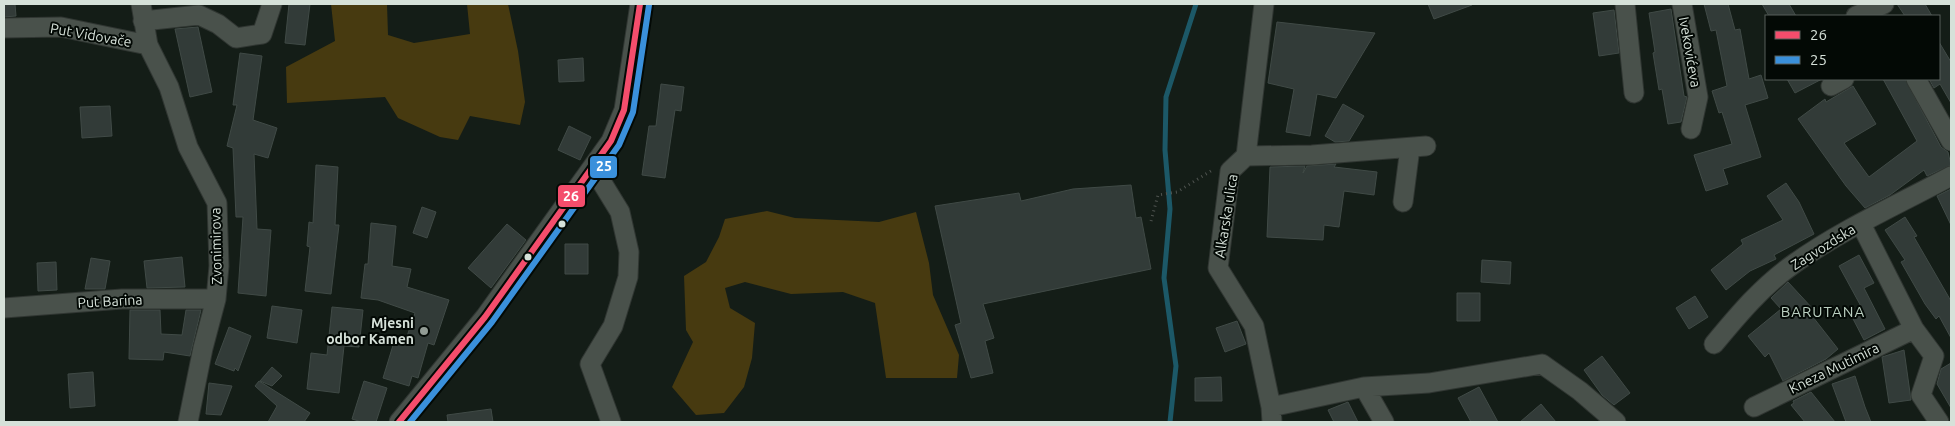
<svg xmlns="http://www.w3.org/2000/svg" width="1955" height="426" font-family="Ubuntu,sans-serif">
<rect width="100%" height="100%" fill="#141d17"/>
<path fill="#473a10" d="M331,4H387L388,35L414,43L470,34L467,4H508L518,51L525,102L520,125L470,116L458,140L440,137L398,118L385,97L287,103L286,67L335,41Z
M767,211L795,218L879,222L916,212L929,263L933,295L959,355L957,378H886L875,303L843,292L791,294L745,282L725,288L730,308L755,323L752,358L744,387L724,413L696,415L672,387L693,342L686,330L684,276L706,262L719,237L725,219Z"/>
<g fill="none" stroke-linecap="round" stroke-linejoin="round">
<path stroke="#1c5867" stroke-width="5" d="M1170,422L1176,366L1164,278L1170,209L1165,150L1166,97L1196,4"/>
</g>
<path fill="#323b38" stroke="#404a46" d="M4,4H15L16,16L4,17Z
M289,4H310L305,45L285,43Z
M1428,4H1472V5L1434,19Z
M1704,4H1728L1735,30L1740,29L1749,79L1761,75L1768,98L1745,105L1761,157L1723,169L1728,184L1706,191L1694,155L1732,144L1722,112L1719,113L1712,91L1727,86L1716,30L1711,31Z
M1762,4H1789L1796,16H1769Z
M1897,4H1925L1932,16H1905Z
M1671,9L1684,96L1687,97L1681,122L1668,124L1662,89L1659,90L1653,53L1655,52L1649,13Z
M1614,10L1619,53L1599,56L1593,13Z
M1277,22L1375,33L1336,98L1317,94L1310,136L1286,132L1294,89L1268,83Z
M198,27L212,92L190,97L175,29Z
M1939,42L1951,62V103L1940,84L1934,88L1929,79H1939Z
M240,53L262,56L253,120L277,128L268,158L254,154L257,229L271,230L266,296L238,293L243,217H236L233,148L227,146L237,105H233Z
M583,58L584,81L559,82L558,60Z
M1787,79H1822L1795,93Z
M1883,79H1905L1941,147L1948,152L1951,165L1927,176L1924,170L1890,195L1865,208L1846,186L1798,119L1825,99L1826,102L1853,86L1876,124L1844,143L1869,177L1917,141Z
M661,84L684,87L681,111L675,110L665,178L642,175L649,126H656Z
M1343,104L1364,116L1349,141L1335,142L1325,136Z
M110,106L112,136L82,138L80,107Z
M569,126L591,137L580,160L558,150Z
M1336,164L1334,167L1377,172L1374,195L1344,191L1339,227L1324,225L1323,240L1267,237L1270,167L1305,166L1303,173L1307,166Z
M316,165L338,167L335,225H339L331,294L305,291L310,247L307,246L309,222L313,223Z
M1786,183L1799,202L1814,234L1774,255L1776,259L1750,271L1726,290L1711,270L1743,244L1741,240L1783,220L1767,196Z
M1131,185L1136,218L1141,217L1151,269L983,304L994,338L985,341L993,373L971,378L955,325L961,323L935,206L1019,193L1021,201L1073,189Z
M1951,189V225L1937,196Z
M422,207L436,212L427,238L413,233Z
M1905,217L1917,236L1914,237L1951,301V338L1939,316L1936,319L1925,304L1901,262L1905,260L1885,230Z
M371,223L396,226L392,266L411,269L407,287L449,300L434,345L428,343L418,378L412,376L409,386L383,378L394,342L404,345L415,313L378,300L361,298L365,264H368Z
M507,224L526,240L491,288L468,268Z
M565,244H588V274H565Z
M1859,255L1874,283L1864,288L1885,329L1864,340L1851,315L1863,310L1839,266Z
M182,257L185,287L147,288L144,261Z
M91,258L110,261L105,289H85Z
M1482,260L1511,262L1510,284L1481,282Z
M56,262L57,290L38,291L37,263Z
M1788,282L1813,309L1809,312L1838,349L1826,359L1783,381L1769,353L1765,357L1748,336L1781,309L1771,298Z
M1457,293H1480V321H1457Z
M1695,296L1708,317L1689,329L1676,308Z
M272,306L302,310L297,343L267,338Z
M332,307L363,310L359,347L344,346L339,393L307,389L311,353L327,355Z
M130,310H160L161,334L182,335L186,310H201L190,356L164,352L163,360L129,359Z
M1237,321L1246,344L1225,352L1216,328Z
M229,327L251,336L238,371L235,368L234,371L215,364Z
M1904,350L1911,400L1889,403L1882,357Z
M1602,356L1630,393L1614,405L1602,395L1584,370Z
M1951,363V408L1937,384L1941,369Z
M272,367L282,376L272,386L260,381Z
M93,372L95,406L70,408L68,374Z
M1855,376L1865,407L1871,422H1846L1832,384Z
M1221,377L1222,401H1195V378Z
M259,381L310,413L304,422H268L277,406L255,386Z
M364,381L387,388L376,422H362L352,419Z
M209,383L232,386L221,415L206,414Z
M1479,387L1498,422H1471L1458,398Z
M1811,392L1835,422H1805L1791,405L1794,403L1793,401Z
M1348,402L1358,422H1334L1328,410Z
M1541,404L1556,422H1520Z
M491,409L493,422H448L447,415Z"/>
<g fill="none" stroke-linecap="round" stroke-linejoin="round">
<g stroke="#303632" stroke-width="21">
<path id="minor" d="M141,4L148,45L169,87L188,147L217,203L219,266L216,299L203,348L188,422
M1264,4L1246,156L1230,171L1218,268L1254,326L1271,407L1272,422
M1625,4L1634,93
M1682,4L1698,97L1691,129
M1856,16L1884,4
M143,21L199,15L218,24L236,38L262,34L272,4
M4,28L61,27L148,45
M1916,79L1951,141
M1831,86L1844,79
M1246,156L1312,155L1426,146
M593,168L620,212L629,252L628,277L613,326L590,364L611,422
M1403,202L1410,148
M1861,224L1914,329L1934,356L1921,395L1939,422
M4,308L122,299H216
M1714,344C1738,315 1763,285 1795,263C1843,229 1899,204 1951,176
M1364,387L1384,422
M1271,407L1364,387L1429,383L1542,364L1580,391L1616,422
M1754,407L1914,329
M399,422L485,317L611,141L624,110L640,4"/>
</g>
<path stroke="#4f5450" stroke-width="3" stroke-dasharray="1 4" stroke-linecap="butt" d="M1151,221L1158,195L1177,192L1214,169"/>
<use href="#minor" stroke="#49514b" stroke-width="19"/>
<g stroke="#030905" stroke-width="10">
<path id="bus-1" d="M399,422L485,317L611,141L624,110L640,4"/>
</g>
<g stroke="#030905" stroke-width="10">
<path id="bus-2" d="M410,422L492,322L619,145L633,112L649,5"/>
</g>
<use href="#bus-1" stroke="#f44d6c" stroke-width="6"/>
<use href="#bus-2" stroke="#3a90db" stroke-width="6"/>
</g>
<g fill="#d6e1d9" stroke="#030905" stroke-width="2">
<circle cx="562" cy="224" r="4.5"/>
<circle cx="528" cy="257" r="4.5"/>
</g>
<circle fill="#929c95" stroke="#030905" stroke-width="2" cx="424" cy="331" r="5"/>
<g text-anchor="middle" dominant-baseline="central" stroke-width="4" stroke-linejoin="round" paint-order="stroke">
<g font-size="14" fill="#d6e1d9" stroke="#030905">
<text transform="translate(91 35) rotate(10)">Put Vidovače</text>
<text transform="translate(1690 52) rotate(80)">Ivekovićeva</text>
<text transform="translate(1226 216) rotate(-81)">Alkarska ulica</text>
<text transform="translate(216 246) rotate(-91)">Zvonimirova</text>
<text transform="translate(1823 247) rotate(-32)">Zagvozdska</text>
<text transform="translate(110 301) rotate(-3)">Put Barina</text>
<text transform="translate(1834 368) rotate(-26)">Kneza Mutimira</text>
</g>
<g font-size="14" font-weight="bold" fill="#d6e1d9" stroke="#030905" text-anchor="end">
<text x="414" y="323">Mjesni<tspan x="414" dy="16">odbor Kamen</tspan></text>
</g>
<g font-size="15" letter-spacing="1" fill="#bbd0c1" stroke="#030905">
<text x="1823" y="311">BARUTANA</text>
</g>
</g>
<g stroke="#030905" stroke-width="2">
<rect x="589" y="155" width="29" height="24" rx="5" fill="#3a90db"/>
<rect x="557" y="184" width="29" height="24" rx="5" fill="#f44d6c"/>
</g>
<g font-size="14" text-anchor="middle" font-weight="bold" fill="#fff">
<text x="604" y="171">25</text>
<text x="571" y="201">26</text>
</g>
<rect width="1955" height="426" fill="none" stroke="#d6e1d9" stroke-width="10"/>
<rect x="1765" y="15" width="175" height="65" fill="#030905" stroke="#575f5a"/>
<rect x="1775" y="31" width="25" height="8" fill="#f44d6c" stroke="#575f5a"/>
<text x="1810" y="40" font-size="15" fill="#d6e1d9">26</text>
<rect x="1775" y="56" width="25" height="8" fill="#3a90db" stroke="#575f5a"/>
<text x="1810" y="65" font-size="15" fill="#d6e1d9">25</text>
</svg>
